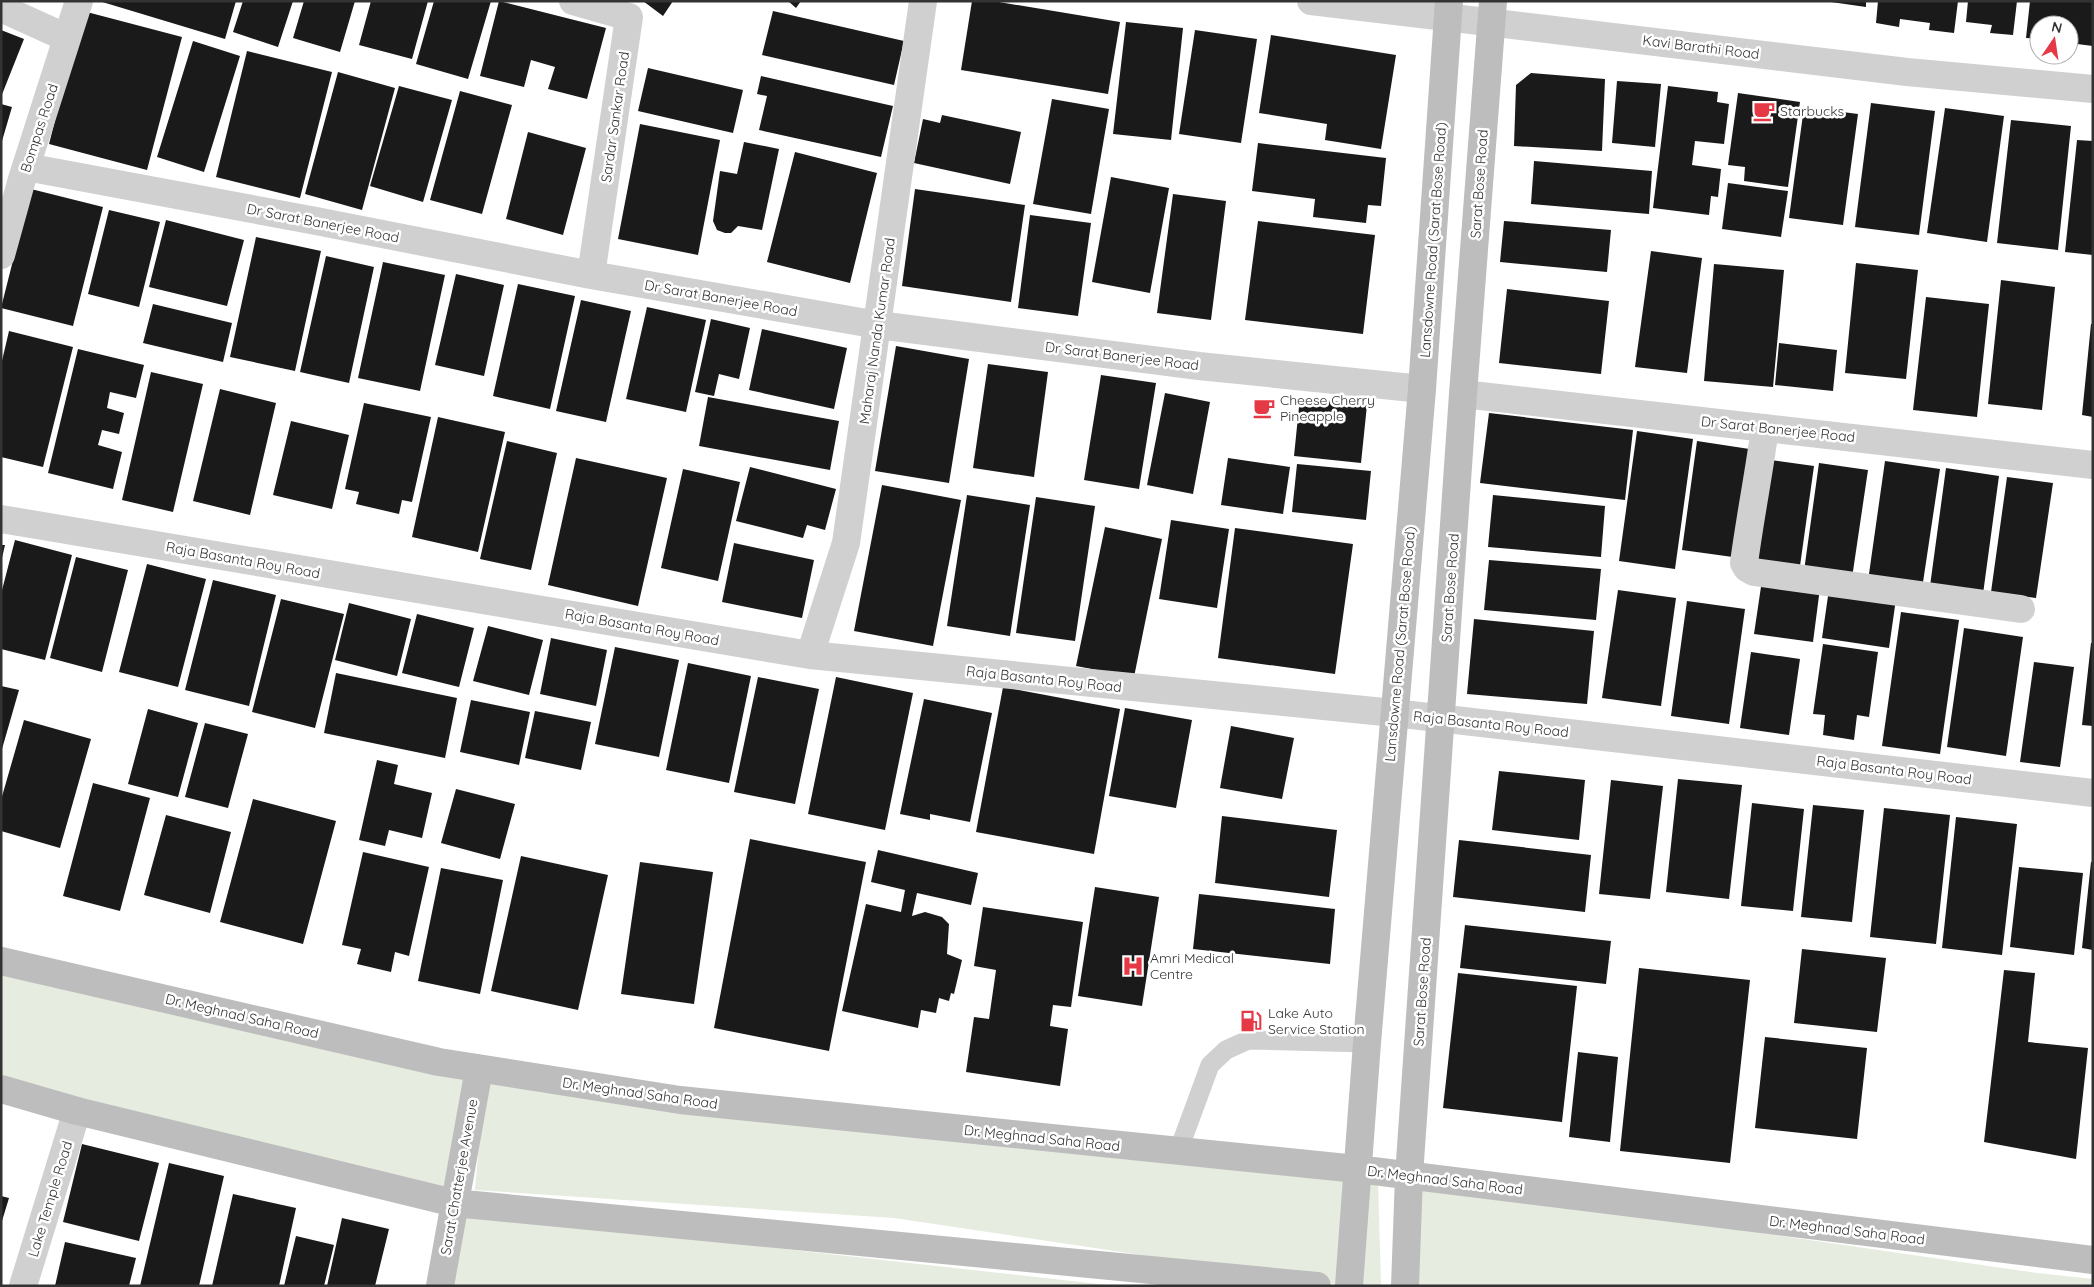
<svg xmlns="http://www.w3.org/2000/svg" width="2094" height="1287" font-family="Quicksand,sans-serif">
<rect width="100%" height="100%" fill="#fff"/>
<path fill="#e6ecdf" d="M1,968L472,1074L457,1194L1,1080Z
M485,1078L1378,1180L1381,1286H1349L894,1218L475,1190Z
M1403,1184L1547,1202L2037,1273L2093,1279V1286H1401Z
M462,1213L1116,1286H449Z"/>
<path fill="#1a1a1a" d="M99,1H236L225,39Z
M243,1H293L278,47L233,32Z
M304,1H355L340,52L293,38Z
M371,1H428L412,59L359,45Z
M434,1H491L468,79L416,64Z
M499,1L606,28L587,99L548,89L555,67L531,60L524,87L480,76Z
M643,1H673L663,16Z
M788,1H801L796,8Z
M972,1H993L1120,22L1108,94L961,70Z
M1824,1H1866V7Z
M1878,1H1958L1954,33L1929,30L1930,23L1900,19L1899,27L1876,23Z
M1968,1H2017L2013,35L1990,33L1992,25L1966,22Z
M2030,1H2093V46L2069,43V25H2039V39L2026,38Z
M83,11L182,37L147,170L49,144Z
M773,11L904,41L894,85L762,55Z
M1126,22L1183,28L1171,140L1113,134Z
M1,30L24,39L1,97Z
M1195,30L1257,39L1241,143L1179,134Z
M1271,35L1396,55L1381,149L1325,140L1327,124L1259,113Z
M193,41L240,56L204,172L157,157Z
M247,51L332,72L300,198L216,177Z
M648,68L743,90L733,133L638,111Z
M338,72L395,88L362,210L305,194Z
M1531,73L1605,79L1602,151L1514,146L1516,85Z
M761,76L893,106L881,157L759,130L767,96L757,94Z
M1617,81L1661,84L1655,147L1612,143Z
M399,86L452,100L423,202L370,186Z
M1668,86L1718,92L1717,102L1729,104L1724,144L1695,141L1692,165L1721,169L1718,197L1711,196L1709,215L1653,208Z
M460,91L512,105L482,214L430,200Z
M1738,93L1800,102L1788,187L1744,181L1745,167L1728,165Z
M1052,99L1109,109L1091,214L1033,204Z
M1871,103L1935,111L1919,235L1855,227Z
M1,104L12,107L2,141H1Z
M1804,107L1858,114L1843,225L1789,218Z
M1945,108L2004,116L1987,242L1927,233Z
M942,115L1021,132L1010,184L914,163L923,119L940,123Z
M2011,120L2071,126L2058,250L1997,243Z
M640,124L720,140L698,255L618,239Z
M528,132L586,148L563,235L506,219Z
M2077,140L2093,141V255L2065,252Z
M744,142L779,149L762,230L738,226L731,233H725L717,230L713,221L720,171L737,174Z
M1258,143L1386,158L1381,206L1368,205L1366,223L1313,217L1315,199L1252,191Z
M795,152L877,173L850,283L767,262Z
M1534,161L1652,171L1649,214L1531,204Z
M1111,177L1169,188L1150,293L1092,282Z
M1728,183L1788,191L1781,237L1722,229Z
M31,189L103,207L73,326L1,308Z
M915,189L1025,205L1011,302L902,286Z
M1173,194L1226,201L1211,320L1157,313Z
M109,210L160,222L139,307L88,294Z
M1030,215L1091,223L1078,316L1018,308Z
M166,220L244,240L227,306L149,287Z
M1258,221L1375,235L1363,334L1245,320Z
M1504,221L1611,230L1607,272L1500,262Z
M256,237L321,251L295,371L230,357Z
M1651,251L1702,258L1687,373L1635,367Z
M326,256L374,267L349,383L300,372Z
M383,262L445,275L420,391L358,378Z
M1856,263L1918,270L1906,379L1845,373Z
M1714,264L1784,270L1773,387L1704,381Z
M456,274L504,285L484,376L435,365Z
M2001,280L2055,287L2042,410L1988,404Z
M518,284L575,296L550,409L493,396Z
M1507,289L1609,301L1601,374L1499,363Z
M1926,297L1989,304L1977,417L1913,410Z
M581,300L631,311L606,422L556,411Z
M153,304L232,323L223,362L143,343Z
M647,307L706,320L686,412L626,399Z
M711,319L750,328L739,379L719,374L714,396L695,392Z
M2091,324H2093V417L2082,415Z
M762,329L847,348L834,409L749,390Z
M9,331L73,347L43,467L1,457V365Z
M1779,343L1837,350L1833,391L1775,385Z
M896,346L969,359L949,483L875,471Z
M78,349L144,365L136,398L110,392L107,408L124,413L119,434L102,430L98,445L122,452L113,489L48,473Z
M988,364L1048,372L1034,477L973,468Z
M151,372L203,384L173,512L122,500Z
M1101,375L1156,383L1139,489L1084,480Z
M220,389L276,403L250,515L193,501Z
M1165,393L1210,402L1193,494L1147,485Z
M708,397L839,421L830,470L699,446Z
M1300,397L1367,405L1361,463L1294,456Z
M364,403L431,417L412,502L402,500L399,514L356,504L359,492L345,489Z
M1489,413L1633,430L1625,500L1480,483Z
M438,417L505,432L478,552L412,537Z
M291,421L349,435L332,509L273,495Z
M1637,431L1693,439L1675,569L1619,561Z
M507,441L557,453L531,570L480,559Z
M1697,441L1756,450L1740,558L1682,550Z
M576,458L667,478L638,606L548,585Z
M1228,458L1290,467L1283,514L1221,505Z
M1763,459L1814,466L1799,573L1748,565Z
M1885,461L1940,469L1922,589L1868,581Z
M1819,463L1868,470L1852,578L1804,571Z
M1297,464L1371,471L1366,520L1292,512Z
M750,467L836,489L825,530L807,525L803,538L736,521Z
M1946,468L1999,476L1983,594L1930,586Z
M683,469L740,482L718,581L661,568Z
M2007,477L2053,483L2036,598L1991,592Z
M882,485L961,500L933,646L854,631Z
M967,495L1030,505L1010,636L947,626Z
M1493,495L1605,506L1601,557L1488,547Z
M1036,497L1095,506L1075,641L1016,633Z
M1171,520L1229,529L1217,608L1159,599Z
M1105,527L1162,539L1134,677L1076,666Z
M1235,528L1353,544L1335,674L1218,658Z
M15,540L72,555L45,660L1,649V594Z
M734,543L814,560L802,618L722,602Z
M1,545H5L2,558H1Z
M76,557L128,570L102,672L50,658Z
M1489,560L1601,569L1596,620L1484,610Z
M147,564L206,579L178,687L119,672Z
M213,580L276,595L249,706L185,690Z
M1762,580L1820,588L1813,642L1754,634Z
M1829,589L1896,599L1889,648L1822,638Z
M1618,590L1676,598L1661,706L1602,698Z
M281,599L344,614L315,728L252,712Z
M1687,601L1745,609L1729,724L1671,716Z
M349,603L411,619L397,676L335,660Z
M1901,612L1959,620L1940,754L1882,746Z
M417,614L474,628L459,687L402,673Z
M1474,619L1594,631L1587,704L1467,694Z
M488,626L543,640L529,695L473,681Z
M1964,628L2023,637L2006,756L1947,747Z
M551,638L607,650L596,706L540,694Z
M2091,643H2093V726L2082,725Z
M1823,644L1878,652L1869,717L1857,715L1854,740L1823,735L1825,715L1813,714Z
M615,647L679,660L659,757L595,744Z
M1751,652L1800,659L1789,735L1740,728Z
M2034,662L2074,667L2060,767L2020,762Z
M688,663L751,676L729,783L666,770Z
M336,673L457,698L445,758L324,733Z
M758,677L819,689L795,804L734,792Z
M836,677L913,693L885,830L808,814Z
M1,686L19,690L2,749H1Z
M1003,687L1120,709L1094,854L976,832Z
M924,699L992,713L970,822L930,814V820L900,814Z
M471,700L530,712L519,765L460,752Z
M1125,708L1192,720L1176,808L1109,796Z
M148,709L198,723L178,797L128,784Z
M535,711L591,722L581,770L525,758Z
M24,720L91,739L60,848L1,831V800Z
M205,723L248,734L228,808L185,797Z
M1231,726L1294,738L1282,799L1220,788Z
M377,760L398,765L394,784L432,793L422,838L389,830L385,846L359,840Z
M1499,771L1585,780L1579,840L1492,830Z
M1678,779L1742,785L1729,899L1666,892Z
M1611,780L1663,786L1650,899L1599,894Z
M93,783L150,798L120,911L63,896Z
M456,789L515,804L500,859L441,843Z
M253,799L336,821L303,944L220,922Z
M1752,803L1804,809L1793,911L1741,906Z
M1813,805L1864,810L1852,922L1801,917Z
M1884,808L1950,815L1936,944L1870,937Z
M166,815L231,832L210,913L144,895Z
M1222,816L1337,830L1329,897L1215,883Z
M1956,817L2017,824L2002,955L1942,948Z
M750,839L866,862L829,1051L714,1028Z
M1459,840L1591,855L1585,912L1453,897Z
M878,850L978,873L971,905L917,893L912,916L925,912L942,917L949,924L947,954L962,960L954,994L951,993L949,1001L939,998L936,1013L921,1010L918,1028L842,1011L866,904L901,912L905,890L871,882Z
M363,852L429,867L409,956L395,952L391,972L357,964L361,949L342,945Z
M521,856L608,875L578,1010L491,991Z
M640,862L713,872L694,1004L621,994Z
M2091,862H2093V950L2082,948Z
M2019,867L2083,873L2074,955L2010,947Z
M441,868L503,880L480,994L418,981Z
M1095,887L1159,897L1142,1006L1078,996Z
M1199,894L1335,909L1330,964L1193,949Z
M983,907L1083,922L1071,1007L1053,1005L1050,1026L1068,1029L1060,1086L966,1072L974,1017L989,1019L996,970L974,966Z
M1465,925L1611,941L1606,984L1460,968Z
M1802,949L1886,958L1877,1032L1794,1023Z
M1639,968L1750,980L1730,1163L1620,1151Z
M2004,970L2035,973L2028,1042L2088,1048L2076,1159L1984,1142Z
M1458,973L1577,986L1562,1122L1443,1108Z
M1765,1037L1867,1048L1857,1139L1755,1128Z
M1578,1052L1618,1057L1610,1142L1569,1137Z
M82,1144L159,1163L139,1241L63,1222Z
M169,1163L224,1176L199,1286H140Z
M233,1194L296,1208L279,1286H212Z
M1,1196L9,1198L2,1221H1Z
M342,1218L389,1229L375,1286H327Z
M296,1236L334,1245L324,1286H284Z
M65,1242L136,1258L129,1286H55Z"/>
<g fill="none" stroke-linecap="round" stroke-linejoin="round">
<path stroke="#d0d0d0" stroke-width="19" d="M1178,1152L1210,1065L1226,1050L1248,1040L1367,1043"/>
<path stroke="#d0d0d0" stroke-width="28" d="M573,1L629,17L591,275
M1311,1L1907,72L2093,89
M1,8L67,38
M26,167L316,221L591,275L878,325L1199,366L1422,389
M1,255L22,179L79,1
M1463,394L2093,465
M1765,428C1759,473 1750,518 1744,563L1747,568L1754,572L2021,609
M1,519L810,655L1394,713L2093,793
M810,655L846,543L923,1
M23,1286L77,1111"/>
<path stroke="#bdbdbd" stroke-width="28" d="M1,961L439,1062L680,1100L1357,1169L2093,1260
M1,1089L77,1111L454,1203L1317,1286
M440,1286L479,1069
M1349,1286L1367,1043L1422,389L1449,1
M1405,1286L1409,1176L1463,394L1493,1"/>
</g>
<defs>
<g id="cafe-bare" transform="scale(1.725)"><path d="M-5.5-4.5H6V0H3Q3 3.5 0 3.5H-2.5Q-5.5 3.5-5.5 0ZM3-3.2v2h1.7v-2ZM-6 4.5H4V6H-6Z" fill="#e63946" stroke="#fff" stroke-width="2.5" paint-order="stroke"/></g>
<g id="hospital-bare" transform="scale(1.725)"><path d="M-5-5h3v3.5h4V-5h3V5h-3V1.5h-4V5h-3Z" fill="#e63946" stroke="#fff" stroke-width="2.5" paint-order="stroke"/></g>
<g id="fuel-bare" transform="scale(1.725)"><path d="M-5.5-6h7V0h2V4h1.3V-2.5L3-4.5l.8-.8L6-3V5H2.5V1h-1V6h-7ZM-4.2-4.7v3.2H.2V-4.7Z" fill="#e63946" stroke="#fff" stroke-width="2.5" paint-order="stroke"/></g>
</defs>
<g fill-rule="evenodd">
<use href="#cafe-bare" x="1764" y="111"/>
<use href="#cafe-bare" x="1264" y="408"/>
<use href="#hospital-bare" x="1133" y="966"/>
<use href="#fuel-bare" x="1251" y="1021"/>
</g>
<g text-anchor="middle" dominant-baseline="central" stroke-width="5" stroke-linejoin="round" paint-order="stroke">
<g font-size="14" fill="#333" stroke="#fff">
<text transform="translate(1701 47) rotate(7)">Kavi Barathi Road</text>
<text transform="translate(615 117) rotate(-82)">Sardar Sankar Road</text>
<text transform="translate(39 128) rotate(-72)">Bompas Road</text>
<text transform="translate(1479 184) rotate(-86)">Sarat Bose Road</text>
<text transform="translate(323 223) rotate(11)">Dr Sarat Banerjee Road</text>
<text transform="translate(1433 240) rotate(-86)">Lansdowne Road (Sarat Bose Road)</text>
<text transform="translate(721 298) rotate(10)">Dr Sarat Banerjee Road</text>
<text transform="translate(877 331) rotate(-82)">Maharaj Nanda Kumar Road</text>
<text transform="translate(1122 356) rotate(7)">Dr Sarat Banerjee Road</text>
<text transform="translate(1778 429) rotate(6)">Dr Sarat Banerjee Road</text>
<text transform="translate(243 560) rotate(10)">Raja Basanta Roy Road</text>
<text transform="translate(1450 588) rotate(-86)">Sarat Bose Road</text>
<text transform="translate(642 627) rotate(10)">Raja Basanta Roy Road</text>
<text transform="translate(1400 644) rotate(-85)">Lansdowne Road (Sarat Bose Road)</text>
<text transform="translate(1044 679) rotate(6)">Raja Basanta Roy Road</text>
<text transform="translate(1491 724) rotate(6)">Raja Basanta Roy Road</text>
<text transform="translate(1894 770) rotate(7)">Raja Basanta Roy Road</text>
<text transform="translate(1422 992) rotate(-86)">Sarat Bose Road</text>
<text transform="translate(242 1016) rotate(13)">Dr. Meghnad Saha Road</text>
<text transform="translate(640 1093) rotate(8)">Dr. Meghnad Saha Road</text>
<text transform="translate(1042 1138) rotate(6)">Dr. Meghnad Saha Road</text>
<text transform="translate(459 1177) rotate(-80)">Sarat Chatterjee Avenue</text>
<text transform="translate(1445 1180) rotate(7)">Dr. Meghnad Saha Road</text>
<text transform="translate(50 1199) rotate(-73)">Lake Temple Road</text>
<text transform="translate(1847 1230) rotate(7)">Dr. Meghnad Saha Road</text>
</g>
<g font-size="14" fill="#333" stroke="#fff" text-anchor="start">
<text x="1780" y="111">Starbucks</text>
<text x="1280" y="400">Cheese Cherry<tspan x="1280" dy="16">Pineapple</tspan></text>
<text x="1150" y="958">Amri Medical<tspan x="1150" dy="16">Centre</tspan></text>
<text x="1268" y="1013">Lake Auto<tspan x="1268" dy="16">Service Station</tspan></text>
</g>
</g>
<rect width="2094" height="1287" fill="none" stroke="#333333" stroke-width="5"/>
<g transform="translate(2054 40) rotate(13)"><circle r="24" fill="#ffffff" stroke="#adadad"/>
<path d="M0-4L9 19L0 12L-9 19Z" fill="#e63946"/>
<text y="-8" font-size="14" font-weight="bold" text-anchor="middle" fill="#333333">N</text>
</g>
</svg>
